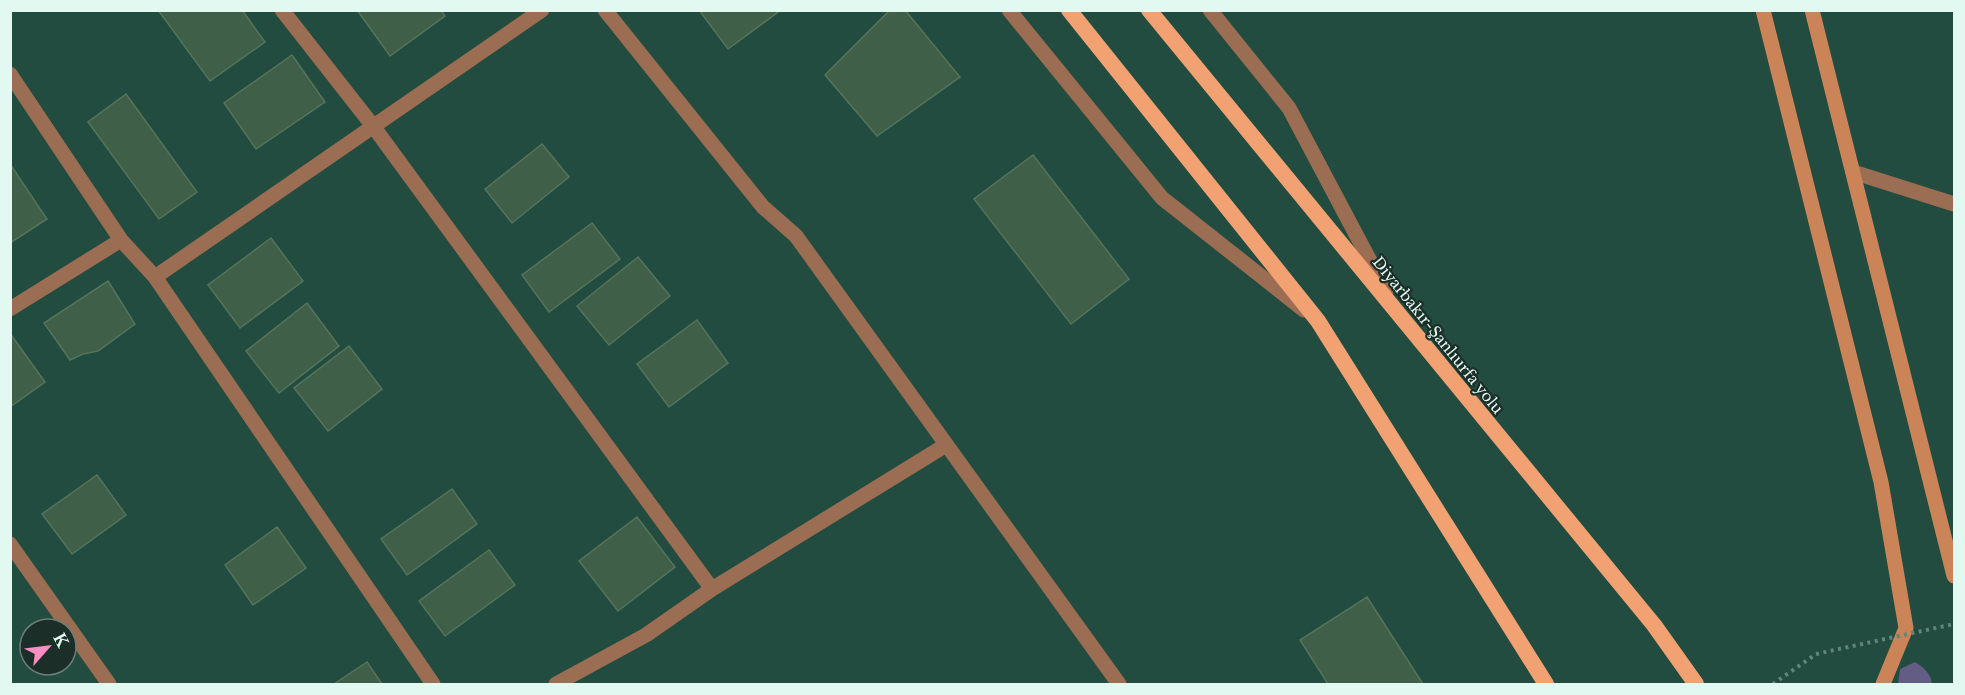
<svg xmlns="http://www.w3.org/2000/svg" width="1965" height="695" font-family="'Libre Baskerville',serif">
<rect width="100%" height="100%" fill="#214c3f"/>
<path fill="#635c84" d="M1915,662C1924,667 1931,674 1932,684H1898L1900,669Z"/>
<path fill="#405f48" stroke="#54745b" stroke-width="1.5" d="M158,10H242L265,42L210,81Z
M357,10H441L445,16L390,56Z
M699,10H781L728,49Z
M890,10H905L960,77L877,136L825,75Z
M292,55L325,102L256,149L224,103Z
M126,94L197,192L159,219L88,122Z
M542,144L569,177L512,223L485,189Z
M1033,155L1129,279L1071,324L974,199Z
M10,164L47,219L10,243Z
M592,223L620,259L549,312L522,275Z
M271,238L303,281L240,328L208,285Z
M638,257L670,296L609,345L577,306Z
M108,281L135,324L98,351L83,354L70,360L44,323Z
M307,303L339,346L279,393L246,351Z
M697,320L728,363L669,407L637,364Z
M12,336L45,382L10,407V337Z
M349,346L382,389L328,431L294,388Z
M97,475L126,515L72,554L42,514Z
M452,489L477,524L407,575L381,539Z
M637,517L675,567L618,611L579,561Z
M277,527L306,568L253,605L225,565Z
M489,550L515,585L445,636L419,601Z
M1367,597L1423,684H1328L1300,640Z
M367,662L382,684H334Z"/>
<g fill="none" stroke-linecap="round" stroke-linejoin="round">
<path stroke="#9b6d52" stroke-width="15" d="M282,10L373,126L712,589
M605,10L763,207L796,236L1119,684
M1009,10L1162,198L1304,310
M1210,10L1289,108L1386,291
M155,277L542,10
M10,309L121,240
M10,544L109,684
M556,684L646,635L712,589L946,445"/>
<path stroke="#9b6d52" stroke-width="15" d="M10,74L121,240L155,277L433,684
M1853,172L1954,204"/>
<path stroke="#cb8358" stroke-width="15" d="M1763,10L1881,482L1906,628L1883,684
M1812,10L1954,576"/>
<path stroke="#f2a272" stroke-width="16" d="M1069,10L1318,321L1546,684
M1149,10L1654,625L1696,684"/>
<path stroke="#61857a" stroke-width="4" stroke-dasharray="3 4.5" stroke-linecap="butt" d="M1773,684L1816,654L1954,624"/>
</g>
<g text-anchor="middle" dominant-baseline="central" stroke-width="4.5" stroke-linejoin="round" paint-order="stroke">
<g font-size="15" fill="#e2f9f1" stroke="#1b2e27">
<text transform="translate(1438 335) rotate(51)">Diyarbakır-Şanlıurfa yolu</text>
</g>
</g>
<rect width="1965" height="695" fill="none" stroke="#e2f9f1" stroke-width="24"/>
<g transform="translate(48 647) rotate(62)"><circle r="28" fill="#1b2e27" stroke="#6b7f78" stroke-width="1.5"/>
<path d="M0-4.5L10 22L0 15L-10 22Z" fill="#fc8fc2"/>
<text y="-9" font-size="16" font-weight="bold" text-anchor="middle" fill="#e2f9f1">K</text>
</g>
</svg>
